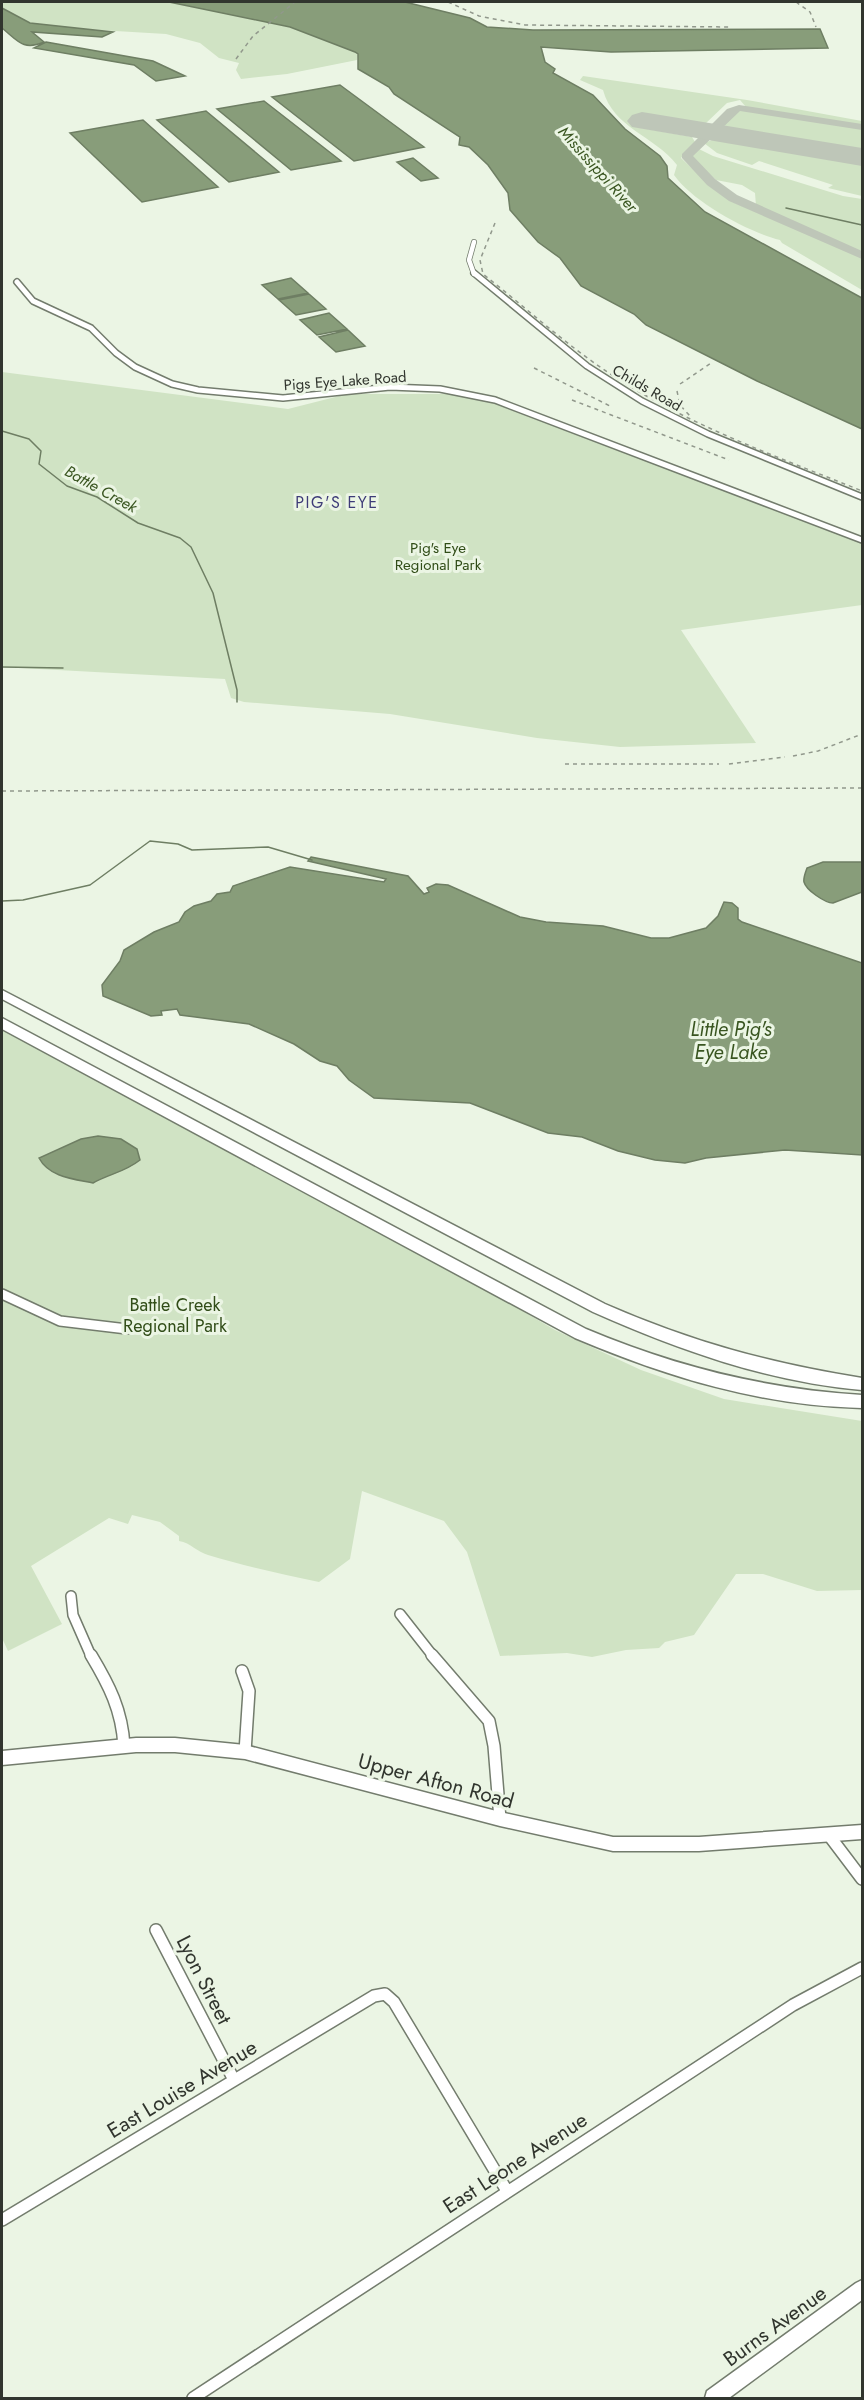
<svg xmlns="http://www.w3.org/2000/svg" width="864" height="2400" font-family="Jost,sans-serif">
<rect width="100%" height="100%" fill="#ebf5e4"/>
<path fill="#d0e3c4" d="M2,2H169L290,27L355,52L358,54L357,60L287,74L241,79L236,70L239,63L219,58L200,43L166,34L48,27L23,21L2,8Z
M583,76L747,100L862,121V125L746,107L740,100L727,103L705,124L645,115L635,124L637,125L636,127L692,137L695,142L681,158L715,190L735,203L862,258V290L782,243L780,240C748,232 693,202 674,175L677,165C655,136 613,128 603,90L580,80Z
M746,110L862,129V152L725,127L724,124L737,111Z
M712,140L862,164V196L828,188L833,185L759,161L752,165L717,153L704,143Z
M699,149L713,156L843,196L862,199V252L756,206L755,193L742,185L716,180L693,159L692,156Z
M2,372L288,409L347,394H451L496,402L862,542V605L681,630L756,743L620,747L537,738L390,714L244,702L231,698L225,679L2,667Z
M2,1019L331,1199L555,1330L641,1370L724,1399L862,1421V1590L817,1591L763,1574H736L694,1635L665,1642L659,1648L626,1650L592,1657L567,1653L500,1656L467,1552L444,1521L362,1491L350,1559L319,1582C281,1574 244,1566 208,1555C197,1552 191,1543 179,1541V1536L160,1522L132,1515L128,1524L109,1518L31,1566L62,1624L8,1651L2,1638Z"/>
<path fill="#889d7a" stroke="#6e7e63" stroke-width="1.5" d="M169,2H405L470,18L487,27L533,30L820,29L828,48L611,52L541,47L545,62L555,69L553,73L593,95L625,129L660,156L667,166L668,178L705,212L862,298V429L757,381L646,325L634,314L581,286L560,258L538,242L510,210L508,193L488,165L469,147L459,145L460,137L394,94L389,87L358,69V54L355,52L290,27Z
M2,8L30,23L113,32L102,37L32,32L44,42C23,51 18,41 2,28Z
M46,42L153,61L185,76L156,81L134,65L34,48Z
M340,85L424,147L354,161L272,97Z
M264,101L341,161L291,170L217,109Z
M206,111L279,172L229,182L157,120Z
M143,120L218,187L142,202L70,133Z
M413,158L438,178L421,181L397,162Z
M291,278L308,293L278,299L262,285Z
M309,294L326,309L296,315L279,300Z
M329,313L347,329L317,335L300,320Z
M348,330L365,346L336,352L319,337Z
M311,857L408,876L424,894L429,892L427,888L436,884L448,885L520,917L546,922L603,926L651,938H669L706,928L718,916L724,902L732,903L738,908V919L742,922L862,963V1155L785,1150L706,1158L685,1163L655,1160L618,1151L582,1137L548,1133L470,1103L374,1098L349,1080L337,1066L320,1061L294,1044L249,1024L180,1015L177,1009L161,1011L162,1015L151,1016L103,996L102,985L120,961L124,950L154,932L179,922L185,912L194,906L211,901L217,894L230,892L233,886L290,867L384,882L386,879L308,861Z
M823,862H862V892L833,903C825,903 806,890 804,882C803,878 806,871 807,868Z
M98,1136L121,1139L137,1149L140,1160C125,1172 109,1174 93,1183C73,1179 49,1177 39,1158L81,1139Z"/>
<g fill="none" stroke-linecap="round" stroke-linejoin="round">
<path stroke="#6e7e63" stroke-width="1.5" d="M786,208L862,225
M2,431L29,439L41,451L39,464L67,486L97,497L138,523L180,538L191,547L213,593L237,690V702
M2,667L63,668
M2,901L23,900L90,885L150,841L178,844L192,850L268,847L312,860"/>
<path fill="#bec6b8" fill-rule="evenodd" d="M739,105L862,124V130L740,111L693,156L715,179L737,195L862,251V259L729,201L707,185L682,158V154L727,109Z"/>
<path fill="#bec6b8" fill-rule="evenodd" d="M642,112L862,148V166L632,127L627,121L632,115Z"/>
<g stroke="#737c6d" stroke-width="6">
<path id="street-far3" d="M474,242L469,260L474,274"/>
</g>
<g stroke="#737c6d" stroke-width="8">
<path id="street-far2" d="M474,273L587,366L642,401L708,434L862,497
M17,282L33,301L91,328L116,353L135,367L172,384L198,390L283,398L390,387L440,389L495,400L862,540"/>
</g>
<g stroke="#737c6d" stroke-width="12">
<path id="street-far1" d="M2,1294L60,1321L127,1329
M71,1596L73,1615L91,1656
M400,1614L433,1656"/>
</g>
<g stroke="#737c6d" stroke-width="14">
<path id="street" d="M91,1655C109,1685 122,1710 124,1746
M432,1655L489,1721L494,1746L500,1819
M242,1671L249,1691L245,1752
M828,1834L862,1879
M156,1930L234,2080
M2,2220L374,1996L385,1994L394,2002L507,2191
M193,2398L793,2005L862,1968"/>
</g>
<g stroke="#737c6d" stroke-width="3">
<path id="secondary" d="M136,1738H175L245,1745L500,1812L613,1837H699L862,1825V1839L699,1851H613L500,1826L245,1759L175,1752H136L2,1765V1751Z
M862,2280V2300L729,2398H705L707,2391L856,2283Z"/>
</g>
<g stroke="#737c6d" stroke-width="3">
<path id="highway" d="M2,990L605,1304C692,1342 769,1363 862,1378V1390C769,1382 678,1350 593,1312L2,999Z
M2,1018L586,1329C676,1367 765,1389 862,1395V1408C762,1406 667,1377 575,1338L2,1029Z"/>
</g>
<use href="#street-far3" stroke="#fff" stroke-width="4.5"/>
<use href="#street-far2" stroke="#fff" stroke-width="5"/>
<use href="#street-far1" stroke="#fff" stroke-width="9"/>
<use href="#street" stroke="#fff" stroke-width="11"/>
<use href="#secondary" fill="#fff" fill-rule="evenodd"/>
<use href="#highway" fill="#fff" fill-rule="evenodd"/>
<path stroke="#91988c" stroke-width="1.5" stroke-dasharray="4 4" stroke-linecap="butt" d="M448,2L479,16L525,25L729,27
M796,2L810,12L816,27
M236,59L253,36L295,2
M495,223L480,260L483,274C525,307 565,344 609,373C687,425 776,456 862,491
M534,368L612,407
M680,384L711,363
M677,391L680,405L690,416
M572,400L729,460
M793,756L818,751L862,734
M565,764H719
M729,764L785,757
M2,791L862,788"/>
</g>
<g text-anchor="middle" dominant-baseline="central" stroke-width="6" stroke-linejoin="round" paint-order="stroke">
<g font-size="15" fill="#31352e" stroke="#ebf5e4">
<text transform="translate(345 381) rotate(-4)">Pigs Eye Lake Road</text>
<text transform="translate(647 388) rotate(30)">Childs Road</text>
</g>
<g font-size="15" fill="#314d18" stroke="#ebf5e4">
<text x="438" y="548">Pig's Eye<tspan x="438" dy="17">Regional Park</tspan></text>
</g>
<g font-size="16" font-style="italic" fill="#395520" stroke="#ebf5e4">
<text transform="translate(598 169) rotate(48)">Mississippi River</text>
<text transform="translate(101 489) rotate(29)">Battle Creek</text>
</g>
<g font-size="16" letter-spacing="1.5" fill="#3d3b77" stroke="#ebf5e4">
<text x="337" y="502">PIG'S EYE</text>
</g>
<g font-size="18" fill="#314d18" stroke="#ebf5e4">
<text x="175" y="1305">Battle Creek<tspan x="175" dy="21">Regional Park</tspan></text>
</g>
<g font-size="20" font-style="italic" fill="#395520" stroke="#ebf5e4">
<text x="731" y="1029">Little Pig's<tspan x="731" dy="23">Eye Lake</tspan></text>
</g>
<g font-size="21" fill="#31352e" stroke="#ebf5e4">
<text transform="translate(436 1781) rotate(15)">Upper Afton Road</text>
<text transform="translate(204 1980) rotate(63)">Lyon Street</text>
<text transform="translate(182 2089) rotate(-31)">East Louise Avenue</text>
<text transform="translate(515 2163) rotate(-33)">East Leone Avenue</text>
<text transform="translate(775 2326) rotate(-36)">Burns Avenue</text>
</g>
</g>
<rect width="864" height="2400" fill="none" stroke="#31352e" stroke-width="6"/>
</svg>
